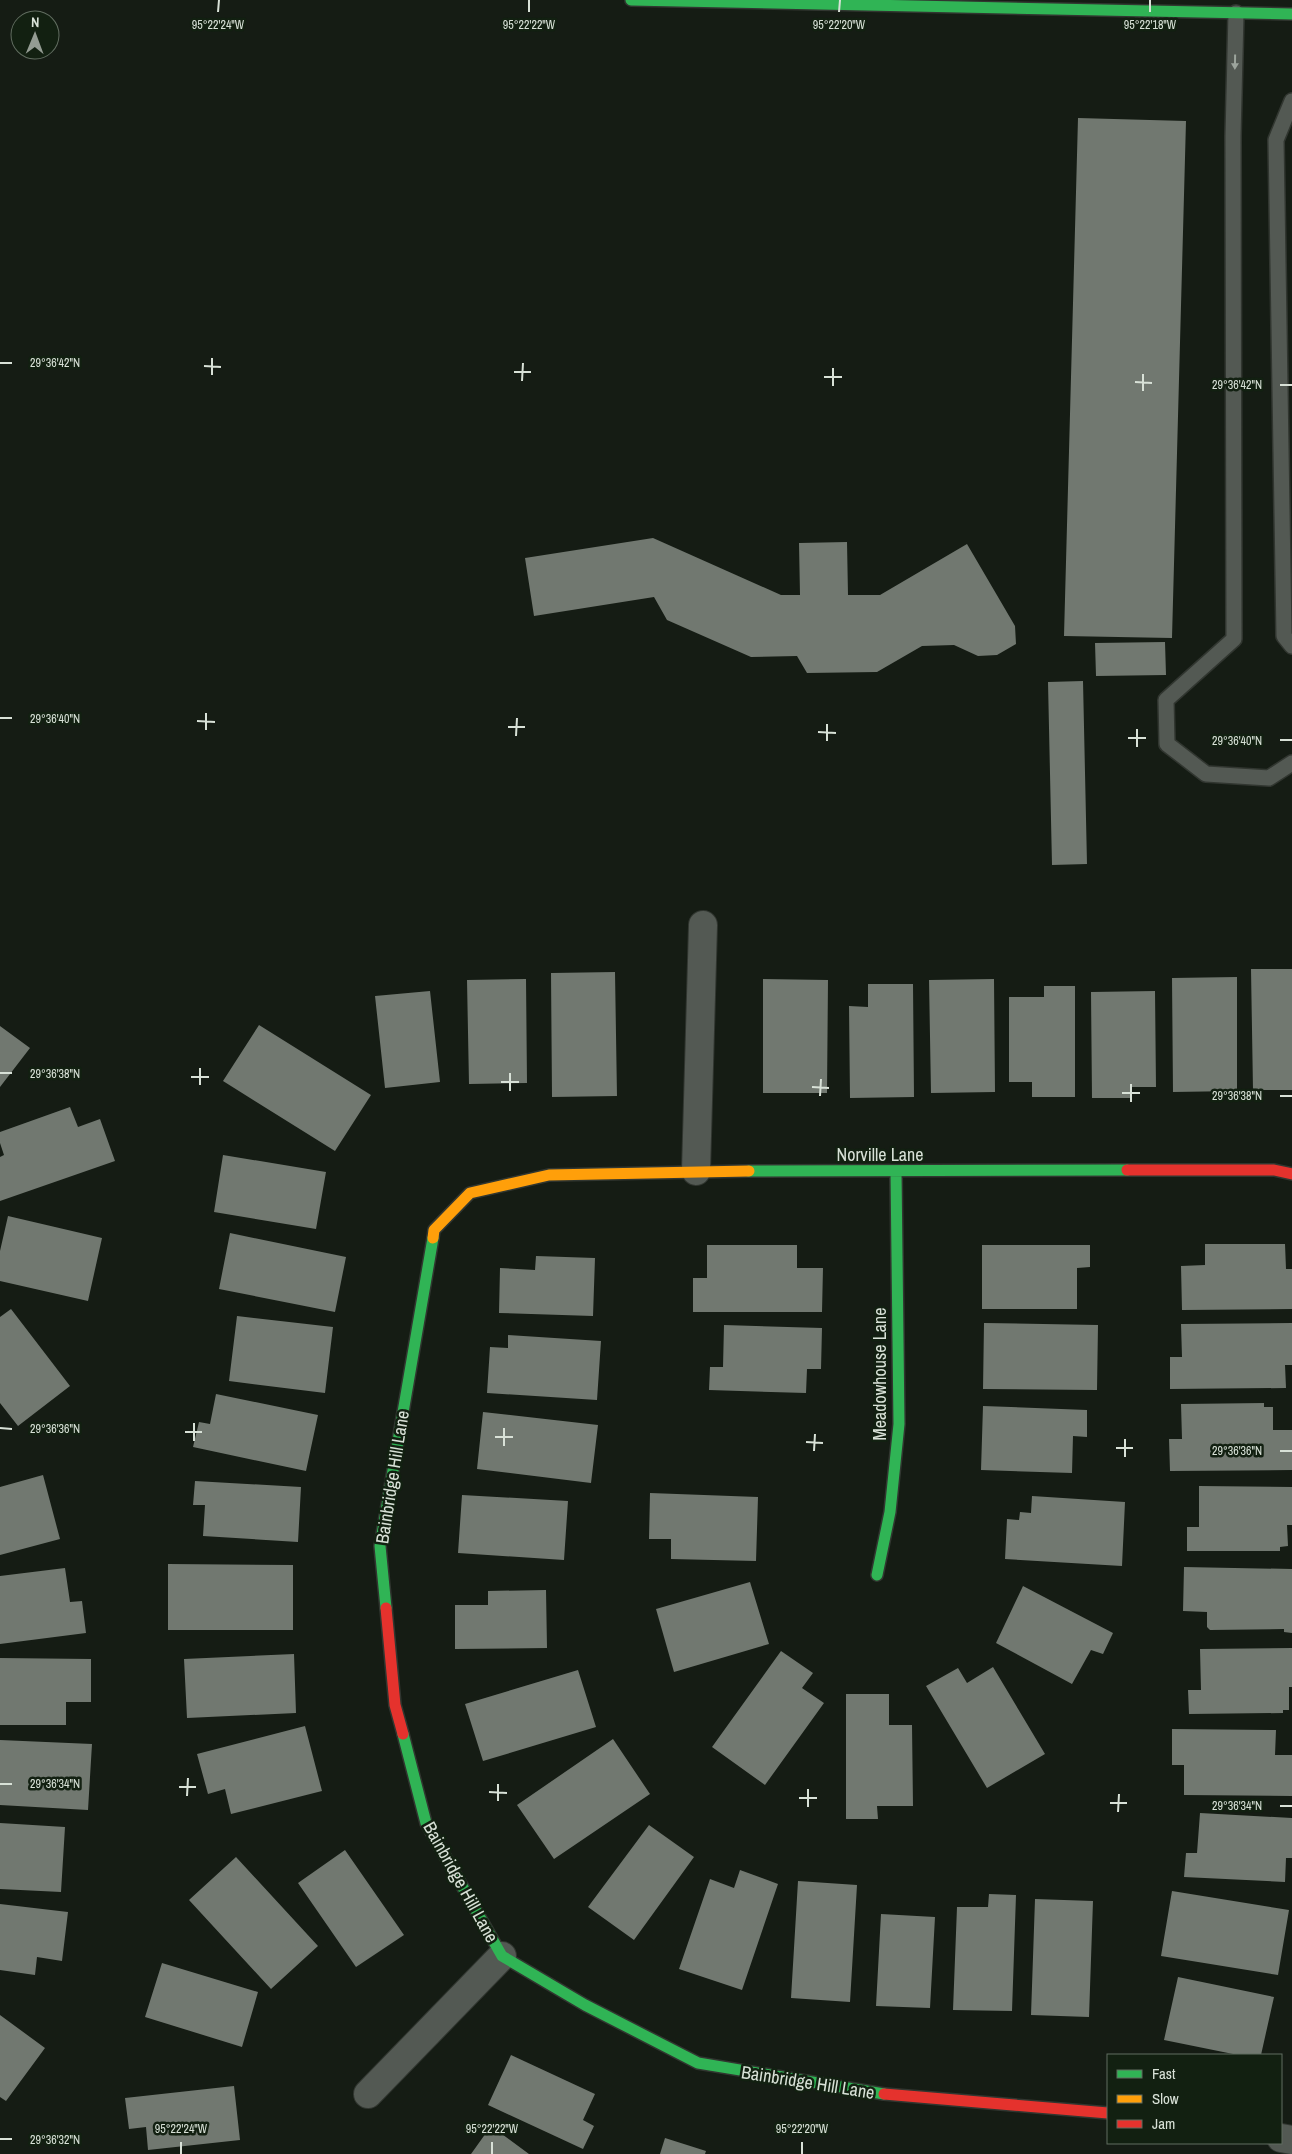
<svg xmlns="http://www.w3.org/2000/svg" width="1292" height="2154" font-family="'Archivo Narrow',sans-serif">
<rect width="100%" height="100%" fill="#151c14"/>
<path fill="#717870" d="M1078,118L1186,121L1172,638L1064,636Z
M653,538L781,595H800L799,543L847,542L848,595H880L967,544L1015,626L1016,644L997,655L978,656L954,645L922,646L877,672L807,673L797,656L751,657L667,620L654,597L534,616L525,558Z
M1165,642L1166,675L1096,676L1095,643Z
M1083,681L1087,864L1052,865L1048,682Z
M1251,969H1292V1090H1253Z
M615,972L617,1096L552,1097L551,973Z
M1237,977V1091L1173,1092L1172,978Z
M526,979L527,1083L469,1084L467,980Z
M763,979L828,980L827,1093H763Z
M994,979L995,1092L931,1093L929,980Z
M868,984H913L914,1097L850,1098L849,1006L868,1007Z
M1044,986H1075V1097H1032V1082H1009V997H1044Z
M430,991L440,1082L385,1088L375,996Z
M1155,991L1156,1087H1131V1098H1092L1091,992Z
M259,1025L371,1095L335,1151L223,1081Z
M0,1026L30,1048L0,1087Z
M70,1107L78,1127L100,1119L115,1161L0,1201V1157L4,1155L0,1143V1132Z
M223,1155L326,1172L316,1229L214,1212Z
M8,1216L102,1238L88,1301L0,1281V1251Z
M230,1233L346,1257L335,1312L219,1289Z
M1205,1244H1285L1286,1269H1292V1309L1182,1310L1181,1266L1205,1265Z
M707,1245H797V1268H823L822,1312H693V1278H707Z
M982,1245H1090V1267L1077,1268V1309H982Z
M536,1256L595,1258L593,1316L499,1313L500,1268L535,1270Z
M11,1309L70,1386L18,1426L0,1403V1317Z
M237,1316L333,1327L325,1393L229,1381Z
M984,1323L1098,1325L1097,1390L983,1389Z
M1292,1323V1365H1285L1286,1388L1170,1389V1357H1182L1181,1324Z
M724,1325L822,1328L821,1369H807L806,1393L709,1390L710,1367H723Z
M508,1335L601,1341L597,1400L487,1393L490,1347L508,1348Z
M216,1394L318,1415L306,1471L193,1447L199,1422L210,1424Z
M1264,1403V1407H1273V1430H1292V1470L1170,1471L1169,1439H1182L1181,1404Z
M983,1406L1087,1410V1437L1073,1436L1072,1473L981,1470Z
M483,1412L598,1425L591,1483L477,1469Z
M43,1475L60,1539L0,1555V1487Z
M195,1481L301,1487L298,1542L203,1536L205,1505H193Z
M1199,1486L1292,1487V1525H1287L1288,1546L1280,1547V1551H1187V1527H1199Z
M650,1493L758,1497L756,1561L671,1559V1539H649Z
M462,1495L568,1501L564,1560L458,1553Z
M1032,1496L1125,1502L1122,1566L1005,1559L1007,1519L1019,1520L1020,1512L1031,1513Z
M168,1564L293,1565V1630H168Z
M1184,1567L1292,1569V1633L1284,1632V1629L1210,1630L1207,1627V1612L1183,1611Z
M65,1568L70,1602L82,1601L86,1633L0,1644V1576Z
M750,1582L769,1644L674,1672L656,1609Z
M1023,1586L1113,1633L1103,1654L1091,1650L1072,1684L996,1643Z
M546,1590L547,1648L455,1649V1605H488V1591Z
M1292,1648V1687H1289V1710H1283V1713L1189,1714L1188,1690H1201L1200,1649Z
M781,1651L813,1673L802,1688L824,1703L765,1785L712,1747Z
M294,1654L296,1713L187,1718L184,1659Z
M0,1658L91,1659V1702H66V1725H0Z
M993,1667L1045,1754L987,1788L926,1686L958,1668L967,1683Z
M578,1670L596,1727L483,1761L465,1704Z
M846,1694H889V1725H912L913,1806H877L878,1819H846Z
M305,1726L322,1791L231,1814L225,1789L208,1794L197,1754Z
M1172,1729L1276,1730L1275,1755H1292V1796L1184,1795V1765H1172Z
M613,1739L650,1794L554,1859L517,1805Z
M0,1740L92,1744L88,1810L0,1805Z
M1200,1813L1292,1818V1858H1286L1285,1882L1184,1877L1186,1853H1197Z
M0,1823L65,1827L61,1892L0,1889Z
M649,1825L694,1857L634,1940L588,1907Z
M345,1850L404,1935L356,1967L298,1883Z
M236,1857L318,1946L271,1989L189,1900Z
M740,1870L778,1884L742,1990L679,1969L710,1879L734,1888Z
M798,1881L857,1885L850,2002L791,1998Z
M1172,1891L1289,1910L1278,1975L1161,1956Z
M989,1894L1016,1895L1012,2011L953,2010L957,1907H988Z
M1035,1899L1093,1901L1089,2017L1031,2015Z
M0,1904L68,1912L62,1961L37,1957L35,1975L0,1970Z
M881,1914L935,1917L930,2008L876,2006Z
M162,1963L258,1992L242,2047L145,2017Z
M1178,1977L1274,1997L1261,2055H1238L1164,2040Z
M0,2015L45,2048L6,2101L0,2097Z
M511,2055L595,2094L583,2120L594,2126L583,2149L488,2105Z
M234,2086L240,2140L148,2150L146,2127L129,2129L125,2098Z
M491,2126L529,2154H471Z
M665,2138L706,2151L705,2154H660Z"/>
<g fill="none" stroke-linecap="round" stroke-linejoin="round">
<g stroke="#313630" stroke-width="18">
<path id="lane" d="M1236,13L1233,136L1234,639L1166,700L1167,744L1206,774L1269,778L1292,763
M1292,101L1276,140L1284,636L1292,646"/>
</g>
<g stroke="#313630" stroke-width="30">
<path id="street" d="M696,1171L703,925
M368,2094L502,1956
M1281,2138L1292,2140"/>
</g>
<g stroke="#313630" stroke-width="14">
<path id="fast" d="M631,0L1292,14
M749,1171L1127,1170
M877,1575L890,1512L899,1424L896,1172
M386,1608L380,1546L433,1238
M403,1734L426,1823L502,1956L585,2005L698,2063L884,2094"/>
</g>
<g stroke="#313630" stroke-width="14">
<path id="slow" d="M433,1238L434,1230L470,1193L549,1175L749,1171"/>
</g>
<g stroke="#313630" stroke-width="14">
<path id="jam" d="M1127,1170H1274L1292,1174
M386,1608L395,1705L403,1734
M884,2094L1108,2113"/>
</g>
<use href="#lane" stroke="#535953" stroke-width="15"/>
<use href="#street" stroke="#535953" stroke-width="28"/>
<use href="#fast" stroke="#30b455" stroke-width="11"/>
<use href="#slow" stroke="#ff9f0a" stroke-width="11"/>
<use href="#jam" stroke="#e5322d" stroke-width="11"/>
</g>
<defs><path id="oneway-solid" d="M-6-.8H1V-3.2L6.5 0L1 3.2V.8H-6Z" transform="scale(1.25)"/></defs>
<use fill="#9ca49c" href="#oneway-solid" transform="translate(1235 62) rotate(91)"/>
<path fill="none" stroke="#d8e1d7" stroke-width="2" d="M218,12L219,0M529,12V0M839,12L840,0M1150,12V0M0,363H12M204,366L221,367M514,372H531M212,375V358M824,377H842M522,381L523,363M1135,382L1152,383M1280,385H1292M833,386V368M1143,391V374M0,718H12M197,721L215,722M508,727H525M206,730V713M818,732L836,733M516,736L517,718M1128,738H1146M1280,740H1292M827,741V724M1137,747V729M0,1073H12M191,1077H209M501,1082H519M200,1085V1068M812,1087L829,1088M510,1091V1073M1122,1093H1140M820,1096L821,1079M1280,1096H1292M1131,1102V1084M0,1428L12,1429M185,1432H202M495,1437H513M194,1441V1423M806,1442L823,1443M504,1446V1428M1116,1448H1133M814,1451L815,1434M1280,1451H1292M1125,1457V1439M0,1784H12M179,1787H196M489,1792L507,1793M187,1796L188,1778M799,1798H817M498,1801V1784M1110,1803H1127M1280,1806H1292M808,1807V1789M1118,1812L1119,1794M0,2139H12M181,2154V2142M492,2154V2142M802,2154V2142"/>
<g text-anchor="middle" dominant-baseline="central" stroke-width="5" stroke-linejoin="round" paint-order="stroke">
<g font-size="18" fill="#d8e1d7" stroke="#122011">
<text x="880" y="1154">Norville Lane</text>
<text transform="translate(879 1374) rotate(-90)">Meadowhouse Lane</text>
<text transform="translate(392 1477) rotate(-81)">Bainbridge Hill Lane</text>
<text transform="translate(461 1882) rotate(61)">Bainbridge Hill Lane</text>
<text transform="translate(808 2082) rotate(9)">Bainbridge Hill Lane</text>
</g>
</g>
<g font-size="12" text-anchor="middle" fill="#d8e1d7" stroke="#122011" stroke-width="5" stroke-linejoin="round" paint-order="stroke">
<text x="218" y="29">95°22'24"W</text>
<text x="529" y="29">95°22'22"W</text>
<text x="839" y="29">95°22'20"W</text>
<text x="1150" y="29">95°22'18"W</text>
<text x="55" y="367">29°36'42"N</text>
<text x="1237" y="389">29°36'42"N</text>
<text x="55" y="723">29°36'40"N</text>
<text x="1237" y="745">29°36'40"N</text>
<text x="55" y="1078">29°36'38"N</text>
<text x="1237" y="1100">29°36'38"N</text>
<text x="55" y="1433">29°36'36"N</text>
<text x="1237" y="1455">29°36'36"N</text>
<text x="55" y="1788">29°36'34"N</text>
<text x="1237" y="1810">29°36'34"N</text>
<text x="181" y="2133">95°22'24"W</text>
<text x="492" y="2133">95°22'22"W</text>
<text x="802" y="2133">95°22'20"W</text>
<text x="55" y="2144">29°36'32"N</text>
</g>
<rect x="1107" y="2054" width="175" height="90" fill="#122011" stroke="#616d60"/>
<rect x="1117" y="2070" width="25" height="8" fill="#30b455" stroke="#616d60"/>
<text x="1152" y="2079" font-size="15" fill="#d8e1d7">Fast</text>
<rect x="1117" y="2095" width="25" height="8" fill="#ff9f0a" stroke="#616d60"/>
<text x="1152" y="2104" font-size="15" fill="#d8e1d7">Slow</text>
<rect x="1117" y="2120" width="25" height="8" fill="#e5322d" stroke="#616d60"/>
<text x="1152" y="2129" font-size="15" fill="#d8e1d7">Jam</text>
<g transform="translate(35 35) rotate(1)"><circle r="24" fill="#122011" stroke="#616d60"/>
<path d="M0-4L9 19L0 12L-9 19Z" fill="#949c93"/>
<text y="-8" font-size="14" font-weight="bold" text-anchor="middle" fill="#d8e1d7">N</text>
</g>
</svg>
